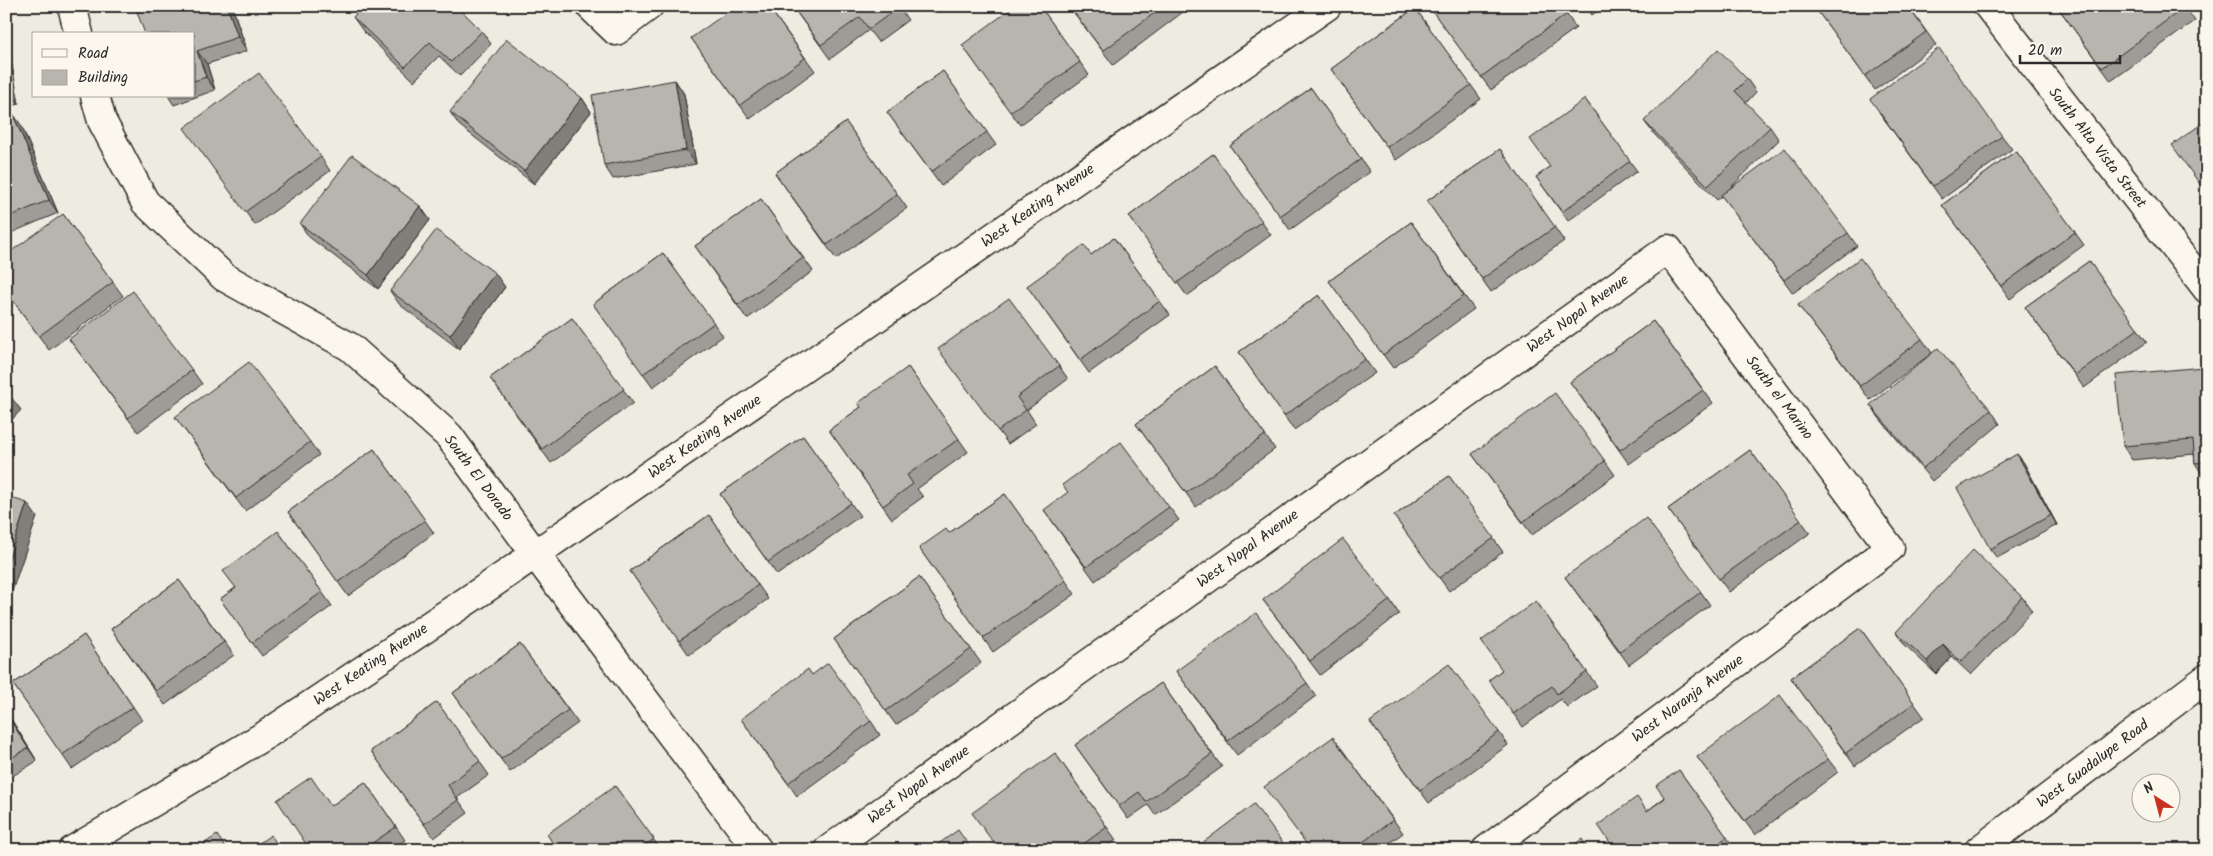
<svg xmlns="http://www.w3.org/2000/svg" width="2213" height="856" font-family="Kalam,sans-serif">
<rect width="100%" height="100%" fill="#eeebe0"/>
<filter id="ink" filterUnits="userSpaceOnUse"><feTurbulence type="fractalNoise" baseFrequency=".02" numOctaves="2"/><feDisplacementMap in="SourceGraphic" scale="10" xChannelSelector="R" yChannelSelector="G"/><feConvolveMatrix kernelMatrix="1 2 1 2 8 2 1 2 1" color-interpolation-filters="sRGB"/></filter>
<g filter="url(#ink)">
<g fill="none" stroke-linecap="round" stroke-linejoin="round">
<g stroke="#2b2b2b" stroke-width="31">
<path id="minor" d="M72,6L79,34
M590,6L616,31L649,6
M1988,6L2207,289
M95,96L102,121L145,202L224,277L350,347L449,436L535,554L758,850
M828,850L1668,249L1890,548L1486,850"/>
</g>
<g stroke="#2b2b2b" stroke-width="31">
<path id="tertiary" d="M73,850L267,734L492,584L1327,6"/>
</g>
<g stroke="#2b2b2b" stroke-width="31">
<path id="secondary" d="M1979,850L2207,678"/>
</g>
<use href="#minor" stroke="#fbf7ec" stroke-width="28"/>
<use href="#tertiary" stroke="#fbf7ec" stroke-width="28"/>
<use href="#secondary" stroke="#fbf7ec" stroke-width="28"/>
</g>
<path fill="#9e9c96" stroke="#2b2b2b" d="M135,6H232L247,51L207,64L215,90L174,105L168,96H194V34Z
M768,6L815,71L750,119L691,38Z
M792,6H898L908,20L878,42L869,30L830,59Z
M1040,6L1089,75L1020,125L962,45Z
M1069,6H1179L1183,12L1113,65Z
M1561,6L1576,28L1491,90L1430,8Z
M1586,6H1604L1592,15Z
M1908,6L1936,45L1875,90L1816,9Z
M2057,6H2184L2195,21L2111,81Z
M1415,8L1481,99L1396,160L1331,69Z
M353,17L482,31L491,44L460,76L439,56L414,81L363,31Z
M6,34L19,104L6,107Z
M943,71L996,145L941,186L887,112Z
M1747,79L1756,92L1746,103L1770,127L1779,140L1726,192L1848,233L1857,246L1793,293L1722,196L1717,200L1654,134L1644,121Z
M675,80L684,94L696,164L613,179L604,165Z
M1311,88L1370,172L1290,230L1230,146Z
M582,98L591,112L534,184L459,125L450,112Z
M1585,99L1637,171L1568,221L1536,177L1550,167Z
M1879,112L2002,136L2012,149L1942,199Z
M6,114L21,125L58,213L6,235Z
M846,122L907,208L836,259L775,173Z
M194,141L321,157L330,171L255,225Z
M1500,149L1564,241L1491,292L1427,201Z
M2016,151L2084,245L2010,299L1942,205Z
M1213,154L1271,235L1187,296L1129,216Z
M761,199L813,271L747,319L695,246Z
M420,206L430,220L378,289L309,237L300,224Z
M63,214L123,296L49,350L6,291Z
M1411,222L1474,309L1393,368L1329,281Z
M1114,238L1170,315L1089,373L1027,286L1091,255Z
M663,253L723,336L653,387L593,304Z
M2089,261L2147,342L2084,388L2025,307Z
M505,287L459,349L400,305L390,291Z
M1319,295L1375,373L1294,430L1239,352Z
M1798,305L1922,339L1932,353L1870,400Z
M572,318L633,403L551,463L490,378Z
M1653,321L1713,403L1629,464L1570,382Z
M69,339L192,370L202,384L138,432Z
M948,362L1059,366L1068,379L1027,410L1036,424L1008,444Z
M1215,366L1275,449L1196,507L1136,424Z
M908,367L968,452L917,489L923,497L892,519L829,430L861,407Z
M2203,367L2207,372V476L2204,477L2195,463L2194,454L2132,460L2123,446Z
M1870,405L1991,410L2000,424L1932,481L1880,419Z
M175,417L310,442L319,455L245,511Z
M803,436L860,516L777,575L720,494Z
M374,449L434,533L348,596L288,512Z
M1750,450L1810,533L1729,592L1668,509Z
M1472,454L1605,461L1615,475L1532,535Z
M2017,454L2024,463L2057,525L1997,558L1990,549Z
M1449,476L1503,552L1449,591L1394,516Z
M1005,494L1075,594L993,652L919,548L949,533Z
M1169,507L1179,520L1095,581L1044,510Z
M709,515L768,599L689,655L630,571Z
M278,531L332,606L262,656L220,599L235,588Z
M919,577L981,663L896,725L834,639Z
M1565,577L1701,592L1710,605L1629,665Z
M179,580L234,655L165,705L111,629Z
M2022,597L2032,611L1971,675L1952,657L1936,674L1905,645L1896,632Z
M1263,600H1390L1399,614L1320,675Z
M1536,601L1597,686L1567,707L1561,699L1523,727L1489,680L1502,670Z
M1860,628L1924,717L1855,766L1791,678Z
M84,635L142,720L72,769L13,684Z
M520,644L578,723L510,772L453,693Z
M1176,671L1307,683L1316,696L1237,755Z
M812,675L871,721L880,735L797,796L741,719Z
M1161,683L1222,767L1155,815L1148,805L1128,819L1075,745Z
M437,702L489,775L457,798L468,813L434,838L371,751Z
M6,711L37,761L6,780Z
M1370,722L1499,732L1508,745L1429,803Z
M1333,737L1403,833L1380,850H1310Z
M1055,753L1116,840L1103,850H999Z
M1697,757L1828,759L1838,772L1755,835Z
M1679,770L1736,850H1615L1647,811L1664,798Z
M365,782L405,840L391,850H310L331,806Z
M615,786L661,850H557Z"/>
<path fill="#817f7a" stroke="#2b2b2b" d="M227,6H232L247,51L238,37Z
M6,34L19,104L10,91L6,72Z
M197,51L207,64L215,90L206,77Z
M675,80L684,94L696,164L686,150Z
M582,98L591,112L534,184L524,171Z
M12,112L21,125L58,213L49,200Z
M420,206L430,220L378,289L368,275Z
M495,273L505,287L459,349L450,335Z
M2203,367L2207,372V400Z
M11,397L21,410L6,426V402Z
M2017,454L2024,463L2057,525L2051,515Z
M27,503L37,517L6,609V567Z
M1943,644L1952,657L1936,674L1927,661Z
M6,711L37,761L28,748L6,713Z"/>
<path fill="#b8b5ae" stroke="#2b2b2b" d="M135,6H227L238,37L197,51L206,77L194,81V34H145Z
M364,6H457L482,31L451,62L430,42L405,67L353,17Z
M736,6H768L805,58L740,105L691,38Z
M792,6H898L899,7L869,29L860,17L821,45Z
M1015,6H1040L1080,62L1010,112L962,45Z
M1069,6H1164L1103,51Z
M1432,6H1561L1567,14L1481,77L1430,8Z
M1821,6H1908L1926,32L1865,76L1816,9Z
M2057,6H2184L2185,7L2102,68Z
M1415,8L1471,85L1387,147L1331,69Z
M507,39L582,98L524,171L450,112Z
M1939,48L2002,136L1933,186L1870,99Z
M1718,49L1747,79L1735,91L1770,127L1708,186L1644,121Z
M943,71L987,132L931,172L887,112Z
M6,72L10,91L6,92Z
M259,73L321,157L245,212L184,128Z
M675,80L686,150L604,165L592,95Z
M1311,88L1361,159L1280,216L1230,146Z
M1585,99L1630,161L1562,212L1536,177L1550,167L1530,139Z
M12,112L49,200L6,218V114Z
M2207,120V194L2172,145Z
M846,122L897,194L827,245L775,173Z
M1785,148L1848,233L1784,280L1721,195Z
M1500,149L1555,227L1482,279L1427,201Z
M2016,151L2075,232L2001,286L1942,205Z
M1213,154L1262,221L1177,283L1129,216Z
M352,155L420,206L368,275L300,224Z
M761,199L803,258L738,305L695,246Z
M63,214L113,282L39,336L6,291V255Z
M1411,222L1464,296L1383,355L1329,281Z
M436,230L495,273L450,335L390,291Z
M1114,238L1160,301L1080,360L1027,286L1084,245L1091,255Z
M663,253L714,323L643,374L593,304Z
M1860,258L1922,339L1860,386L1798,305Z
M2089,261L2138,329L2075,375L2025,307Z
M133,291L192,370L128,418L69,339Z
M1319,295L1365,359L1284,416L1239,352Z
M1009,298L1059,366L1017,397L1026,410L998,431L938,349Z
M572,318L624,389L542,449L490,378Z
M1653,321L1703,390L1620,450L1570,382Z
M1938,348L1991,410L1923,468L1870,405Z
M249,362L310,442L236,498L175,417Z
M1215,366L1265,435L1186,493L1136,424Z
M908,367L959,439L907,475L913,484L883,506L829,430L861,407L858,403Z
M2203,367L2207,400V462L2195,463L2193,440L2123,446L2116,375Z
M6,392L11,397L6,402Z
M1555,393L1605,461L1523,522L1472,454Z
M803,436L851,503L768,562L720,494Z
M1121,442L1169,507L1086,567L1044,510L1068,492L1062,485Z
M374,449L425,520L338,582L288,512Z
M1750,450L1801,520L1719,579L1668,509Z
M2017,454L2051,515L1990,549L1957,488Z
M1449,476L1494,538L1439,578L1394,516Z
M1005,494L1066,580L983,638L919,548L946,529L949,533Z
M6,496L27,503L6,567Z
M709,515L758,585L679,641L630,571Z
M1646,518L1701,592L1620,651L1565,577Z
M278,531L322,592L252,643L220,599L236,588L223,571Z
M1343,539L1390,600L1310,661L1263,600Z
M1973,550L2022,597L1961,662L1943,644L1927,661L1896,632Z
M919,577L971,649L886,711L834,639Z
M179,580L224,642L156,691L111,629Z
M1536,601L1587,672L1557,694L1552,686L1513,714L1489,680L1502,670L1481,641Z
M1256,613L1307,683L1228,741L1176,671Z
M1860,628L1914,703L1846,753L1791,678Z
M84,635L133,707L62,755L13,684Z
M520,644L568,710L501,759L453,693Z
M828,663L871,721L788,783L741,719L808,669L812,675Z
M1449,664L1499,732L1420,790L1370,722Z
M1161,683L1212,754L1146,802L1139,792L1119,806L1075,745Z
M1780,695L1828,759L1745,821L1697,757Z
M437,702L480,761L448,785L458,800L424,824L371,751Z
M6,713L28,748L6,761Z
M1333,737L1393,820L1352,850H1311L1264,787Z
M1055,753L1107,827L1075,850H999L972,813Z
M1679,770L1727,837L1709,850H1615L1598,825L1637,797L1647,811L1665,798L1656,786Z
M311,777L331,806L365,782L396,827L362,850H310L277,800Z
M615,786L654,839L639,850H557L547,834Z
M1254,804L1288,850H1193Z
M958,830L972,850H930Z
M217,835L227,850H195Z
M271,835L281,850H249Z
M1582,839L1589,850H1567Z"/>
</g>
<g text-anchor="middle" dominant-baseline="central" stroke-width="4" stroke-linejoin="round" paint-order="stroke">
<g font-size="15" fill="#2b2b2b" stroke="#fbf7ec">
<text transform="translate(2097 148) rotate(52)">South Alta Vista Street</text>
<text transform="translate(1038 206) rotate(-35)">West Keating Avenue</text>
<text transform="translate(1578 314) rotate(-36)">West Nopal Avenue</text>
<text transform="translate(1779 398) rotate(53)">South el Marino</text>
<text transform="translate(705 437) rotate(-35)">West Keating Avenue</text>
<text transform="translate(478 478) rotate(53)">South El Dorado</text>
<text transform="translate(1248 549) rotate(-36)">West Nopal Avenue</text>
<text transform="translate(371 665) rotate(-34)">West Keating Avenue</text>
<text transform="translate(1688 699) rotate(-37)">West Naranja Avenue</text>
<text transform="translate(2093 764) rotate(-37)">West Guadalupe Road</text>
<text transform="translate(919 785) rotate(-36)">West Nopal Avenue</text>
</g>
</g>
<rect width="2213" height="856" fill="none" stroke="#fbf7ec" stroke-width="25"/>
<rect x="12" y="12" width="2188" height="831" fill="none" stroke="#2b2b2b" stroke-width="2" filter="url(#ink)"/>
<rect x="32" y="32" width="162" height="65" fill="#fbf7ec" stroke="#a8a59f"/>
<rect x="42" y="49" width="25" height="8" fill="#fbf7ec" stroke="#a8a59f"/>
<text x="78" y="58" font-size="15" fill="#2b2b2b">Road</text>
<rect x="42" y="70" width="25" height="15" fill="#b8b5ae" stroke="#a8a59f"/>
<text x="78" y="82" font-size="15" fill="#2b2b2b">Building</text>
<g transform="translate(2156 798) rotate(324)"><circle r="24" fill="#fbf7ec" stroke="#a8a59f"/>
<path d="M0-4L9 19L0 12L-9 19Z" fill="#c8321e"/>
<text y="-8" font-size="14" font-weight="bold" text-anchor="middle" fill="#2b2b2b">N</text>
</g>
<path d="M2020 55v8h100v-8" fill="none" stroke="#2b2b2b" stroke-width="2.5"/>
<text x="2028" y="55" font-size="15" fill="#2b2b2b" stroke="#fbf7ec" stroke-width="4" paint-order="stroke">20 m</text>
</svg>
